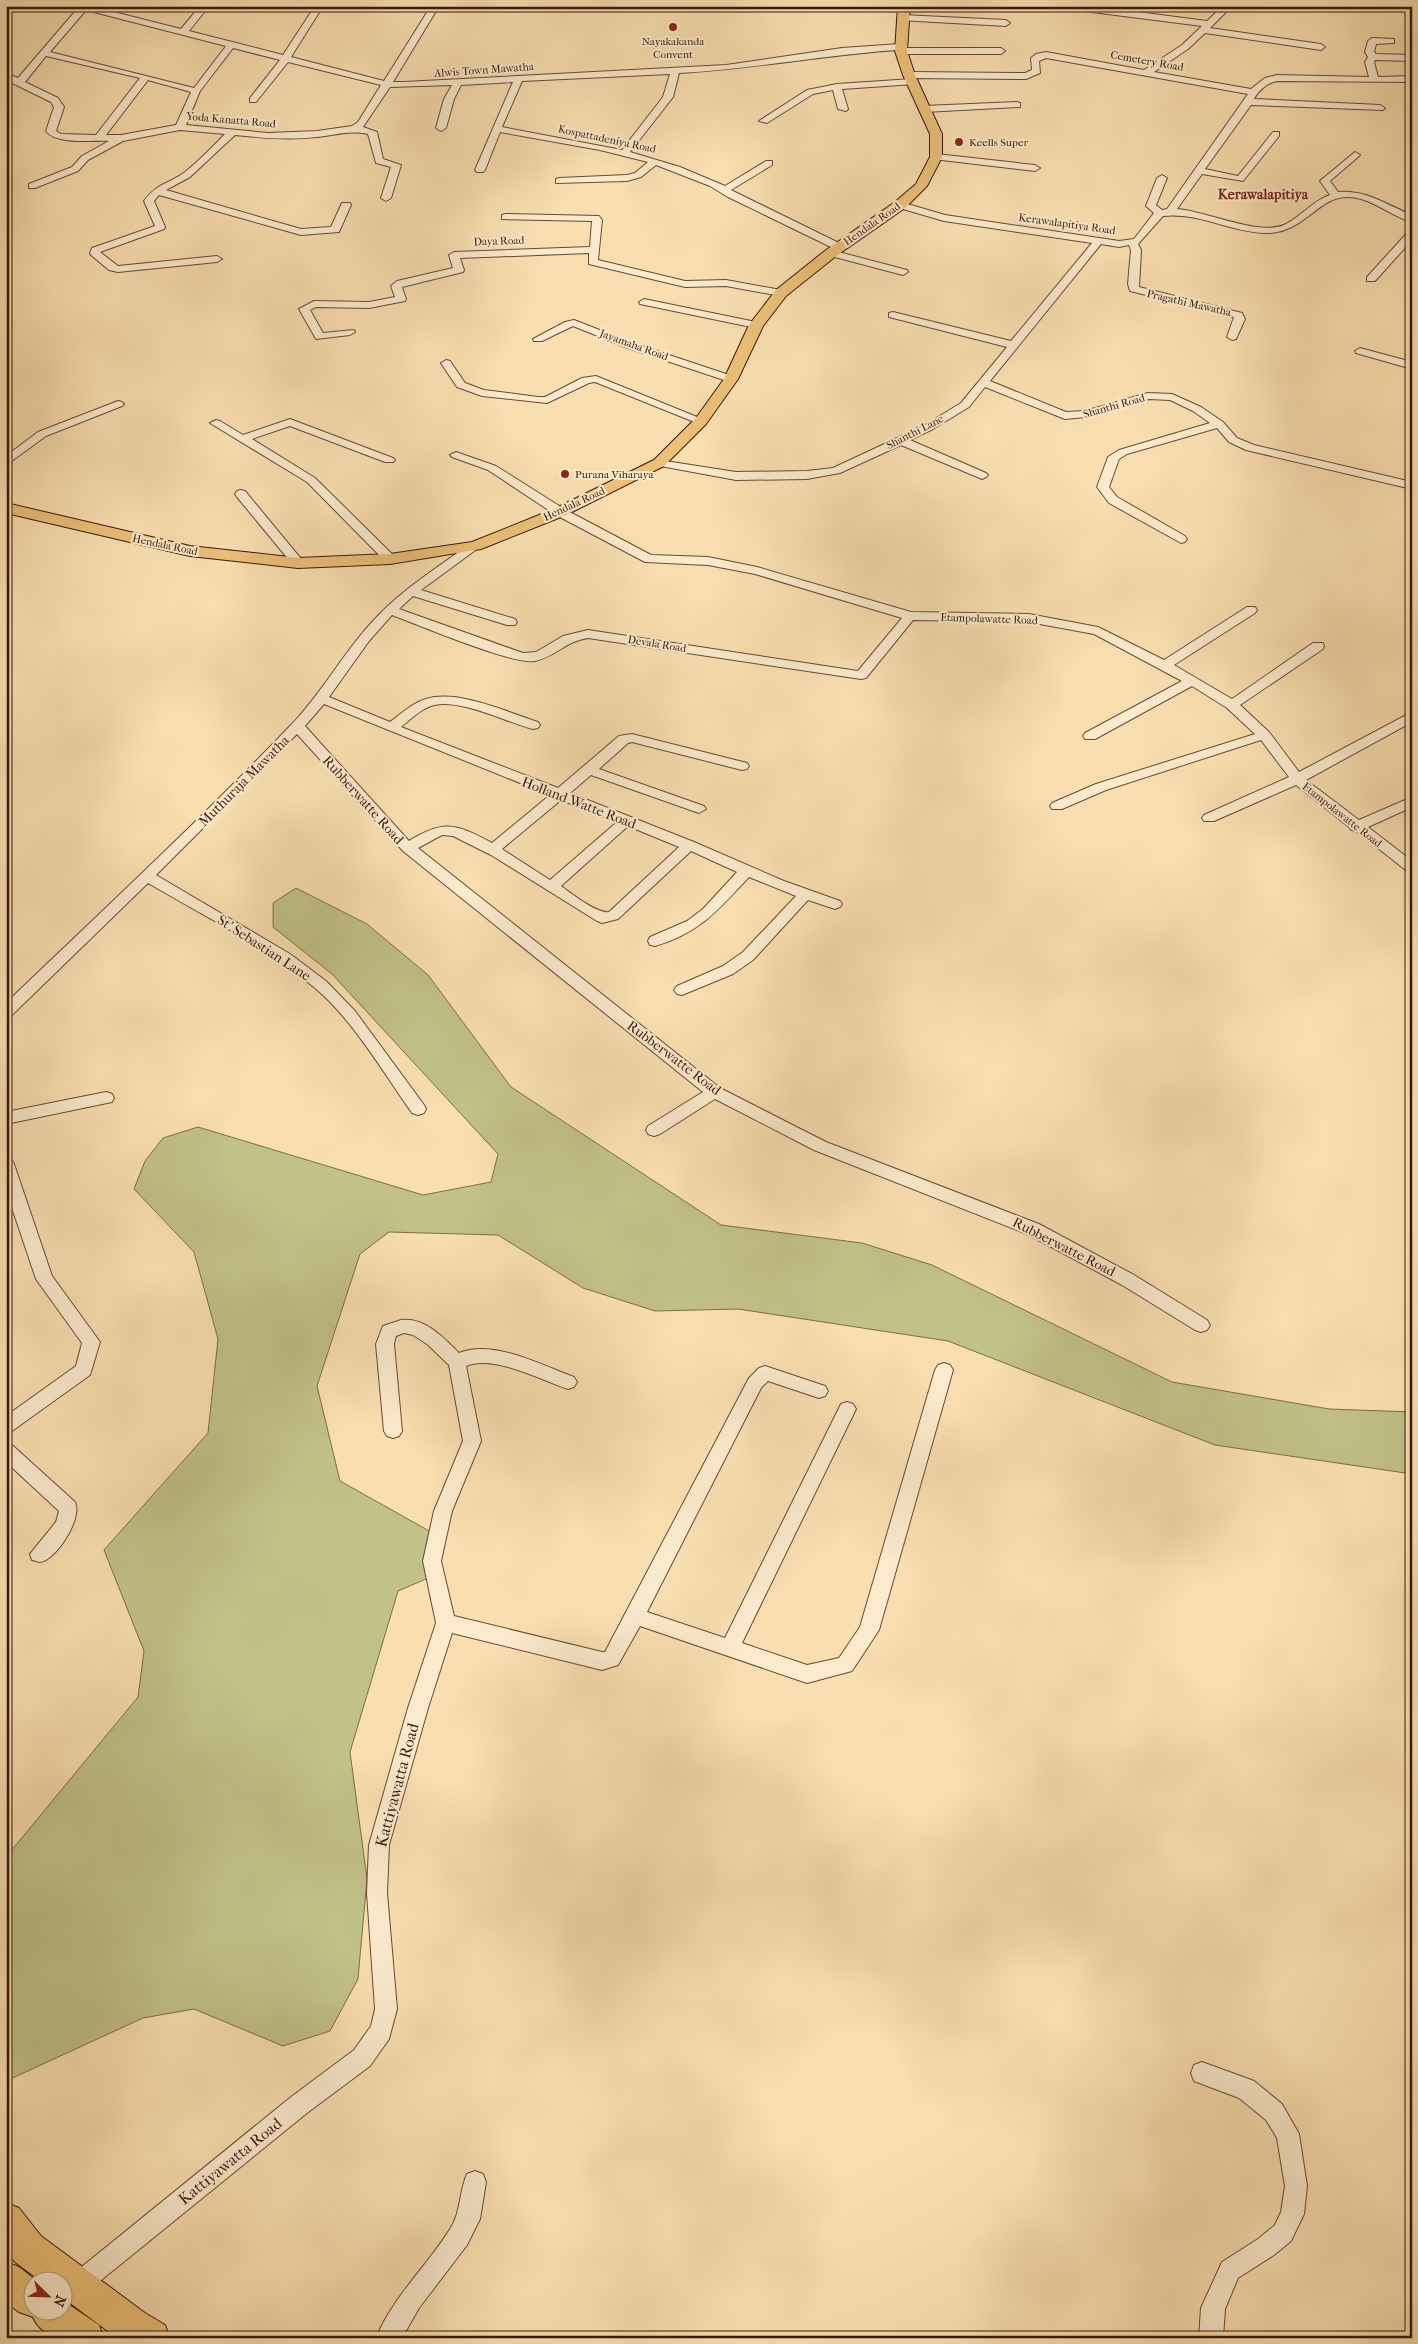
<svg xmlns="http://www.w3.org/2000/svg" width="1418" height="2344" font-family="'IM FELL French Canon',serif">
<rect width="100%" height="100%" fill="#f9dfb0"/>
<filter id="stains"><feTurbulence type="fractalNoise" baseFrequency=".004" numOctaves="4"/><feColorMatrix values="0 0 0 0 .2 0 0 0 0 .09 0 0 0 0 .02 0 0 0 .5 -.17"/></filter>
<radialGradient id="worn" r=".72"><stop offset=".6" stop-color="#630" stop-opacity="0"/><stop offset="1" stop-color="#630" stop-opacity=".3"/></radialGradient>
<path fill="#c1c188" stroke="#7c6c49" d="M296,888L367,924L428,975L511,1087L721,1225L862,1243L932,1265L1172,1382L1329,1409L1412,1412V1474L1215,1445L948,1341L738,1309L655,1311L583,1288L498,1235L389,1232L360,1254L317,1386L340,1481L440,1537V1573L398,1591L350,1752L367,1879L358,1979L330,2031L283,2046L194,2009L143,2018L6,2081V1857L138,1697L144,1651L104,1550L208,1433L218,1339L194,1252L134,1189L145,1161L163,1138L198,1127L423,1195L491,1182L498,1154L332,974L273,927V903Z"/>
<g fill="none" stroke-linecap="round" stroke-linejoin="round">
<g stroke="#684934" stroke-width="2">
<path id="minor" d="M75,6H90L181,29L200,6H209L189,31L283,55L315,6H323L291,57L384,81L431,6H439L393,82H404L726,65L842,48L900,44L903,45L904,48H1001L1005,51L1001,54H901L898,53L897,50C824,55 752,69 679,73L673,97L630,152L680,167L725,186L766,161H772V165L731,190L843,245V249H835L728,197L710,186L656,165L641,177L627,181L556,183V179L559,178L627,175L635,173L648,162L600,150L500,132L485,170L483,172H477L475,170L513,82L461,85L454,99L446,128L441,131L436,128L444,99L452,85L390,87L363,127L377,132L383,159L401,165L391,198L386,201L381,198L391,167L376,163L368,134C350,130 335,135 317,137C290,140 262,138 235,135L190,177L166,190L301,229L331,227L342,203H350L351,205L339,232L301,235L159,195L154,201L165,227L164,229L100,252L118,266L217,256L222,259L217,262L118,272L109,270L91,255L90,253L92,248L155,226L144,201C157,183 169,184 185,172C199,161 212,147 225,134L180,130L123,141L88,160L78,171L35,188H29V184L72,167L82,156L109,141C94,140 56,145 46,131L54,107L51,102L6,80V73L18,78L78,8ZM86,10L226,46L194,88L50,52ZM233,48L280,60L250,98V102H256L288,62L381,85L358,122L352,126L317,131L268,133L186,125L200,91ZM46,56L140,78L96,135L61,134L56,131L64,107L58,98L25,82ZM670,74L663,97L622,150L502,127L522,81ZM148,80L191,92L176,125L121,135H106Z
M1064,6H1091L1207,21L1223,6H1232L1210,28L1321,44L1325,47L1321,50L1205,33L1188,49L1154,72L1251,89L1265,78L1277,75L1369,77L1365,62L1368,57L1365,52L1368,41L1372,38L1394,39V43L1376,44L1374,52L1376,54L1412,55V61L1375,60L1374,62L1378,77L1412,76V82L1277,81C1267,83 1258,91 1254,99L1380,105L1385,108L1383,110L1251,105L1205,169L1238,176L1273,132H1279V136L1243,181L1202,174L1177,209C1206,211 1258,236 1284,225C1301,217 1312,201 1330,195L1320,181L1355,152L1360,155L1358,157L1330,181L1338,192C1365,189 1387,205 1412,215V222C1390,216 1371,197 1347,197C1317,197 1304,234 1265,233C1230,232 1199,212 1163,216L1138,244L1141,250L1139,287L1242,313L1245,319L1236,339L1232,340L1227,337L1234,317L1130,291L1128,284L1131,250L1129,245L1119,247L1101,244L990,381L1066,412L1085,411L1148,393L1172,394L1201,407L1223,422L1237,438L1254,445L1412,482V489L1246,450L1229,442L1217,428L1127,454L1119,459L1109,487L1117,497L1185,536L1187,539L1185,542L1181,543L1109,503L1097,487L1108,457L1119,450L1210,423L1193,411L1170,400L1149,399L1086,417L1065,419L985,387L969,407L933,429L910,440L986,473L988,475L986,477L982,479L901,445L840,473L807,479L736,480L655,465L653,463L655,461L659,460L736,472L807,471L833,468L925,425L961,403L1007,347L889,317V313L893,312L1011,341L1092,243L944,221L896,207V203H904L945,215L1119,241L1134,239L1154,213L1146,206L1157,178L1162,175L1167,178L1156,205L1162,210L1167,209L1248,94L1046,58L1039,61L1040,73L1026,79L909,78L904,75L909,72L1025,73L1032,70L1031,58L1036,54L1046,52L1144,70L1182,45L1202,26L1068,9Z
M902,15L1006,20L1010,23L1006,26L899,20V16Z
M912,79L915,80V84L842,89L848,109L846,111L838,109L833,90L813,94L767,123L759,121L807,90L837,84Z
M1017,102L1020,103V107L924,112L919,109L924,106Z
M936,154L1035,165L1040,168L1035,171L933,159L931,157Z
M506,214L599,216L602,220L598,260L685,281L726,280L781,290L786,293L781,296L726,286L685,287L589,264V253L460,258L464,270L463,272L402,287L406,299L405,301L369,308L316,307L310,310L323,333L354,330L355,332L350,335L316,339L299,309L314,301L369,302L395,297L391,286L397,281L453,268L449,255L454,252L590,247L592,221L502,219V215Z
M1412,231V240L1375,281H1367V277L1408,232Z
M831,250L907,270L908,272L903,275L827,255L826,253Z
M644,299L756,322L761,325L756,328L640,304L639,302Z
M574,320L633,343L735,377L737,379L735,381H727L625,347L573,326L542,341H534L533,339L565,322Z
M1360,348L1412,362V369L1356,353L1355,351Z
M446,360L450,361L465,383L484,390L538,397H545L582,378L596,376L707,421L701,424L697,423L595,382L589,383L547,403L482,396L457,387L441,363Z
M118,401L122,402L124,404L122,406L46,436L6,465V456L38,432Z
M290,419L393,458L395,460L393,462H385L290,426L252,439L315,478L394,556L396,559L394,562H386L307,482L210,423L216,420L220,421L243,435Z
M456,452L496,466L564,509L651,555L708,557L757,567L911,612L1029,614L1098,627L1164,660L1247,607H1255L1257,610L1255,613L1174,665L1232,699L1313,643H1323L1324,646L1323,649L1240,705L1269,732L1299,772L1412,712V722L1306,780L1359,820L1412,797V807L1368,827L1412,861V873L1407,871L1356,831L1351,830L1349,827L1296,785L1214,821H1204L1202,818L1204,815L1289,777L1261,740L1106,790L1062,809H1052L1050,806L1052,803L1096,784L1255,734L1227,708L1192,686L1095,739H1085L1083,736L1085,733L1182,681L1094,634L1029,622L913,620L866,678L861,679L588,638C566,641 555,657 535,661C513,665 419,625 392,615L369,641L329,697L390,722C401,714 412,703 426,699C457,689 507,712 538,722L540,725L538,728L533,729C506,722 462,699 434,705C422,708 411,719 401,727L558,788L619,736L632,734L747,763L749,766L747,769L742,770L632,742L628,743L599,769L704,806L706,809L699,813L591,775L570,793L694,842L784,881L840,901L842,904L840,907L835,909L808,900L753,960L733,974L682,995L677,994L674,990L677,986L723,966L743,952L796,896L749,877C719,909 700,933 655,946L650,945L648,941L650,937L687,921L703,909L737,872L691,851L618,919L602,923L597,921L491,855L453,836L442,835L418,848L720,1088L826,1142L1039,1224L1134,1275L1207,1320L1210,1325L1207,1330L1201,1332L1195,1330L1122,1285L1027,1234L814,1150L715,1099L660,1134L654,1136L648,1134L646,1130L648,1126L703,1092L403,851L297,734L156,875L290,954L326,981L355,1011L424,1105L426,1109L424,1113L418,1115L412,1113C383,1072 353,1020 315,988C265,946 204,916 148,883L11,1016L6,1017V1003C102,911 199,821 291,725C322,693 343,653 373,621C401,590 437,568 471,543H479L481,546L421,590L515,619L517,622L515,625H507L413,596L399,609L523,653L536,652L563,636L588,630L858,671L902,618L755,574L708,565L645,562L556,515L488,470L452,457L450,455ZM324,704L550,795L492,843C457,824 444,819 409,841L305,726ZM561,800L617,822L550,880L502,849ZM628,826L679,847L609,912C597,914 571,893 561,886Z
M241,490L245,491L302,560L304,563L302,566H294L237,497L235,494L237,491Z
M106,1092L112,1094L114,1098L112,1102L6,1124V1112Z
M6,1158L12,1160L14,1164L52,1276L100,1342L90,1375L12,1431L6,1433V1416L76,1366L82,1343L36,1279L6,1190Z
M401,1320C425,1317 444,1338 459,1353C493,1339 541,1365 574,1377L577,1382L574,1387L568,1389C541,1380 493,1354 466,1366L481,1441L452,1511L441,1561L454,1616L602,1652H605L749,1378L759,1368L765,1366L825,1386L828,1391L825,1396L819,1398L768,1381L761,1388L647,1612L725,1638L841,1404L847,1402L853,1404L856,1409L742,1643L807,1665L839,1658L860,1627L935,1370L938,1365L944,1363L950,1365L953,1370L879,1630L852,1671L807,1683L640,1626L618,1665L602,1670L452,1633L428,1708L389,1845L387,1893L397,2009L389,2039L370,2066L307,2113L84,2294L76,2298L68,2294L64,2286L68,2278L291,2097L354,2050L371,2026L375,2009L367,1893L369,1845L408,1708L436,1623L423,1561L434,1511L463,1441L449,1365L427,1344L413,1335L404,1333L396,1336L394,1344L402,1431L399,1436L393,1438L387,1436L384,1431L376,1344L383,1326Z
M6,1443L12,1445L75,1502C83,1519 55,1561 40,1562C38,1562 34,1560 32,1560L30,1554L56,1522L59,1511L6,1462Z
M1202,2062L1254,2081L1282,2104L1299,2134L1307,2186L1304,2214L1291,2241L1274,2255L1238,2278L1225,2309L1223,2338H1199L1201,2308L1222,2262L1258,2239L1275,2225L1281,2212L1285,2186L1277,2138L1266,2120L1239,2098L1194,2081L1191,2073L1194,2065Z
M475,2171L483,2174L486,2182L480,2219L467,2245L419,2308L402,2338H376C393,2297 427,2266 450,2229C461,2213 459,2192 467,2174Z"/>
</g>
<g stroke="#38170a" stroke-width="2">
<path id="major" d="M898,6H910L907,51L915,75L942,134V157L927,186L905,208L836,256L786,296L763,326L738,379L706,424L664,466L566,515L481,549L390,564L298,568L190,556L6,513V503L190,546L298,558L390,554L472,542L554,509L654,460L696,418L724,379L749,325L776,290L826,250L895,202L916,184L930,157V134L903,75L895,51Z"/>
</g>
<g stroke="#38170a" stroke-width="2">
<path id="highway" d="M6,2203L19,2208L41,2236L145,2313L165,2325L170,2338H117L62,2297V2282H42L15,2262L6,2250Z
M6,2262L19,2267L38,2282H32V2312H62V2300L99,2325L104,2338C79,2338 44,2344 33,2317L19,2312L6,2302Z"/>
</g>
<use href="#minor" fill="#fbeacc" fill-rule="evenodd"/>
<use href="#major" fill="#ecc078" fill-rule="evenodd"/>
<use href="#highway" fill="#ecc078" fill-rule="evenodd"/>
</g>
<g fill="#8f2418" stroke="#fbeacc" stroke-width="2">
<circle cx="673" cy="27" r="5"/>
<circle cx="959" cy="142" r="5"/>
<circle cx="565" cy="474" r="5"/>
</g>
<g text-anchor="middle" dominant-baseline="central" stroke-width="4" stroke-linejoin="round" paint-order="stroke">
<g font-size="11" fill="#38170a" stroke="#fbeacc" text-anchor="start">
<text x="673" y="41" text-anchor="middle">Nayakakanda<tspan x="673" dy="13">Convent</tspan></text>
<text x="969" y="142">Keells Super</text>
<text x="575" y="474">Purana Viharaya</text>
</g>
<g font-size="11" fill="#38170a" stroke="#fbeacc">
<text transform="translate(1147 61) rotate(10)">Cemetery Road</text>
<text transform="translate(484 70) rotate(-4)">Alwis Town Mawatha</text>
<text transform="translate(231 120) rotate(5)">Yoda Kanatta Road</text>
<text transform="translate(607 139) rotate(12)">Kospattadeniya Road</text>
<text transform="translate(872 224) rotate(-35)">Hendala Road</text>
<text transform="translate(1067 224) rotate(8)">Kerawalapitiya Road</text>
<text transform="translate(499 241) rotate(-2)">Daya Road</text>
<text transform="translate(1189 303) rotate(13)">Pragathi Mawatha</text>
<text transform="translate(634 345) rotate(20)">Jayamaha Road</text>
<text transform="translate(1114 406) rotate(-16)">Shanthi Road</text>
<text transform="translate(915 432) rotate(-27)">Shanthi Lane</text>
<text transform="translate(574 504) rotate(-25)">Hendala Road</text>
<text transform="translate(165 545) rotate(12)">Hendala Road</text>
<text transform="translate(989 619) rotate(2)">Etampolawatte Road</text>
<text transform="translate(657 644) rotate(9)">Devala Road</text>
<text transform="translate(1342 815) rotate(38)">Etampolawatte Road</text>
</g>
<g font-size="14" font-weight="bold" fill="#7a1f14" stroke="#fbeacc">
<text x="1263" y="194">Kerawalapitiya</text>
</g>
<g font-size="14" fill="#38170a" stroke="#fbeacc">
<text transform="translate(244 781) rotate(-45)">Muthuraja Mawatha</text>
<text transform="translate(363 800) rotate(48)">Rubberwatte Road</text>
<text transform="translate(579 803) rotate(21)">Holland Watte Road</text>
<text transform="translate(264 948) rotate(33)">St' Sebastian Lane</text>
<text transform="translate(674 1058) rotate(37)">Rubberwatte Road</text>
<text transform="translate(1064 1247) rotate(27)">Rubberwatte Road</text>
</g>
<g font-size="16" fill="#38170a" stroke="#fbeacc">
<text transform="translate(397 1785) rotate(-75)">Kattiyawatta Road</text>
<text transform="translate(230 2161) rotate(-39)">Kattiyawatta Road</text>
</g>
</g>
<rect width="1418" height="2344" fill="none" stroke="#f9dfb0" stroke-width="25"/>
<rect x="8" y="8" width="1403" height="2329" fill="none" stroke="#38170a" stroke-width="2.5"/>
<rect x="12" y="12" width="1393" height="2319" fill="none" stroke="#38170a"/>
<g transform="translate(48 2296) rotate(113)"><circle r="24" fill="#fbeacc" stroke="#ad967e"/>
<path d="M0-4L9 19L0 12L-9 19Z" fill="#8f2418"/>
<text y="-8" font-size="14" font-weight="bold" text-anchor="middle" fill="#38170a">N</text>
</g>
<rect width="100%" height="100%" filter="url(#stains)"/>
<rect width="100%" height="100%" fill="url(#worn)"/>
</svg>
